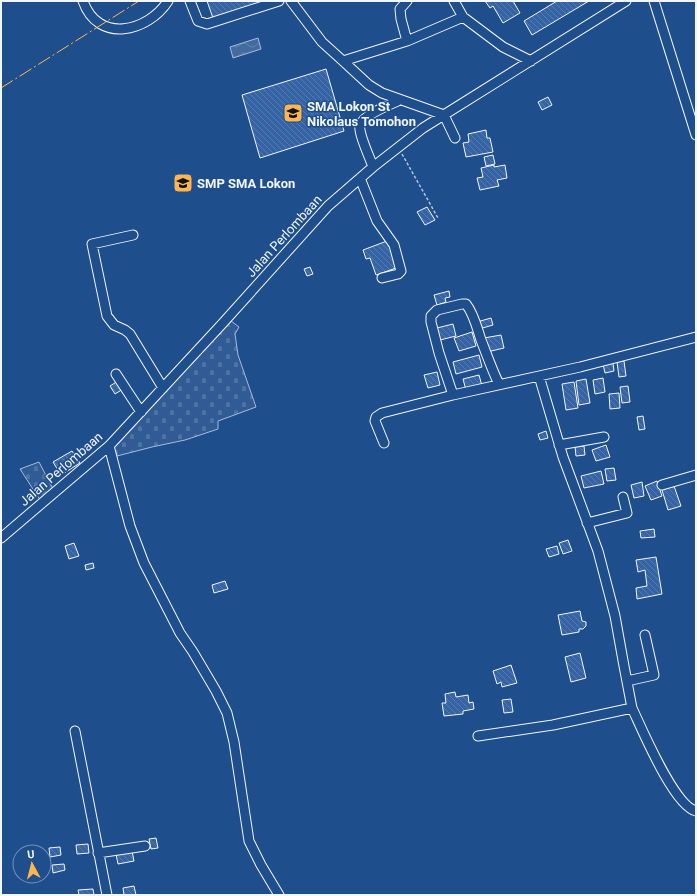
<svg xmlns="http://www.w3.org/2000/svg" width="697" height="896" font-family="Roboto,sans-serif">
<defs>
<pattern id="cemetery-stones" width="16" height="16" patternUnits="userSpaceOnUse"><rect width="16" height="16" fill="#305b95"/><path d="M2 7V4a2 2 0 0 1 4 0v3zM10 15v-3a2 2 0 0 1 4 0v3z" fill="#4e73a5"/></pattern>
<pattern id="water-waves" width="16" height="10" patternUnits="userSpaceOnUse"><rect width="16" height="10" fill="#446ba0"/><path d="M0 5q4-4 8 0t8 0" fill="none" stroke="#5f81ae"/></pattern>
<pattern id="building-back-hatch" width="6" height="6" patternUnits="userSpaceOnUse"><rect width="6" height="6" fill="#3563a3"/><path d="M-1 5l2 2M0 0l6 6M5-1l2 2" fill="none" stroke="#537ab1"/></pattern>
</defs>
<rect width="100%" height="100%" fill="#1f4e8c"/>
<path fill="url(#cemetery-stones)" stroke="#a8bbd7" d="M231,321L239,327L235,334L238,355L256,407L218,421V429L185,440L152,447L117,456L114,448Z
M39,462L53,489L40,500L20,469Z"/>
<path fill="url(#water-waves)" stroke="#a8bbd7" d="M258,38L261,49L233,58L230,47Z"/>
<path fill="url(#building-back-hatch)" stroke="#f2f6ff" d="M207,1H265L214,21Z
M485,1H513L520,13L503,23L493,6L490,8Z
M557,1H589L532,35L524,21Z
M326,69L344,131L260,158L242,95Z
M548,97L552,105L542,110L538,102Z
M486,130L487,138H490L493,152L466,157L463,143L469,142L468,134Z
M493,155L495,164L486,166L484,157Z
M494,165V167L505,165L507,178L497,180L499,186L480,190L477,178L483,177L481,168Z
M427,207L435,220L425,225L417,212Z
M387,241L399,267L376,275L370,258L366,259L363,250Z
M310,267L313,274L307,276L304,269Z
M449,291L450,297L445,298L446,302L437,305L434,295Z
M491,318L493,325L479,329L477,322Z
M453,324L456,336L440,340L437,328Z
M472,332L476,346L459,351L454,338Z
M501,335L504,348L487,352L484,338Z
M479,355L482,367L456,374L453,362Z
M624,361L626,376L619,377L617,362Z
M613,363L614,371L605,373L603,364Z
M437,372L440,385L428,388L424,375Z
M479,375L482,386L466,390L463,379Z
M603,378L605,392L595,394L593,380Z
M586,379L590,403L579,405L576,381Z
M118,381L123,389L115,394L110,386Z
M574,382L578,408L566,410L562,384Z
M628,386L630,402L622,403L620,387Z
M619,393L620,408L610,409L609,394Z
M643,416L645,429L639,430L637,417Z
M546,431L548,438L540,440L538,434Z
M606,445L610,457L596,461L592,450Z
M584,446L585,455L576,456L575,447Z
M72,451L80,463L61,475L53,462Z
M614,468L616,480L607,481L605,469Z
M601,471L604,484L584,488L581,476Z
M657,481L662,496L651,500L645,486Z
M642,482L644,496L634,498L631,485Z
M674,486L681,506L668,510L662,490Z
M654,529L655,537L641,538L640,531Z
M568,540L572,551L563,554L559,543Z
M74,543L79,556L69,559L65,546Z
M557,546L559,554L549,557L546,549Z
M656,557L662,594L637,599L636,588L647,586L645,570L638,572L636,560Z
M93,563L94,568L86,570L85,565Z
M225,581L228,589L214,593L212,585Z
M580,611L582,621L586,622V626L583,629H579V632L562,635L558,615Z
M580,653L586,678L571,682L565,657Z
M511,665L517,683L502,687L501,682L497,684L493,671Z
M455,692L456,697L468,695L469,703L473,702L474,709L463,711V714L444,716L442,703H446L445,694Z
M511,699L513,712L504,713L502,700Z
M156,838L158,848L151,849L149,839Z
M88,844L89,853L77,854L76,845Z
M60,847L61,855L50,857L49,848Z
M132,851L134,861L118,864L116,854Z
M64,864L65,870L53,873L52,865Z
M134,886L136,895H124L123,888Z
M93,889L94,895H79L78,890Z"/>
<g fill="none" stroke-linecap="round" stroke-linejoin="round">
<g stroke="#f2f6ff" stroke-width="11">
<path id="minor" d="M83,1C98,44 148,32 168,1
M190,1L198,21L207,24L279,1
M291,1L322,42L343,61L407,41L463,17L503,47L531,61
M454,1L463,17
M654,1L696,135
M407,41L401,19L400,9L407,1
M343,61L369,85L382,93L444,115L455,138
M373,167C370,158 358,133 360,125C363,115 391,104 400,100
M360,178L377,221L394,245L401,271L398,274L382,278
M133,235L92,244L107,316L114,325L125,330L130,334L163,388
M116,374L141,412
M499,384C492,370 487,355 481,340C477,328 474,314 466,304H462L437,310L431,316V322L439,353L453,395L580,367L696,337
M384,443L375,421L376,417L382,413L453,395
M559,445L604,437
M109,446L130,526L144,563L180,633L193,652L216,691L227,713L234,742L249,841L261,865L279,895
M662,485L696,475
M587,523L627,513L623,497
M1,538L109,446L222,324L328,206L373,167L423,128L626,1
M627,681L654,675L645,635
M632,708C642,729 674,806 696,811
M75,731L107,895
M478,736L553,725L632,708L624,666L615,616L598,551L563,457L539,376
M98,853L145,846"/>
</g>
<path stroke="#b3c4dc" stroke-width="1.5" stroke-dasharray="3 2" stroke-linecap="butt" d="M402,154L438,218"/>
<use href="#minor" stroke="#1f4e8c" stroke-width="9"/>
<path stroke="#ffb74d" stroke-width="1" stroke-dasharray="14 3 2 3" stroke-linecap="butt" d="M1,88L139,1"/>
</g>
<defs>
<g id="school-square" transform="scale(1)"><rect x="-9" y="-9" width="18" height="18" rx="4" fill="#ffb74d" stroke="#1f4e8c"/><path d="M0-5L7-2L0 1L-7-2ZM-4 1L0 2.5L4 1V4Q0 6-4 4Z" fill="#111"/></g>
</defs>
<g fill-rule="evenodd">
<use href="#school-square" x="293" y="113"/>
<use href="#school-square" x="183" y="183"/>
</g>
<g text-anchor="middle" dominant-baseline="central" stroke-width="3" stroke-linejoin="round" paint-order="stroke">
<g font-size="13" font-weight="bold" fill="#f2f6ff" stroke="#1f4e8c" text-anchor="start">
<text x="307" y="106">SMA Lokon St<tspan x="307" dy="15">Nikolaus Tomohon</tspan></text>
<text x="197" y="183">SMP SMA Lokon</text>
</g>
<g font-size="13" fill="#f2f6ff" stroke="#1f4e8c">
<text transform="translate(284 236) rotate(-48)">Jalan Perlombaan</text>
<text transform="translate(61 469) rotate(-41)">Jalan Perlombaan</text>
</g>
</g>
<rect width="697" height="896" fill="none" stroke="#f2f6ff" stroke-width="4"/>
<g transform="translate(32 864) rotate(353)"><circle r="19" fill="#1f4e8c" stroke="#7391ba"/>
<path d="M0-3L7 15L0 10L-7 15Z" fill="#ffb74d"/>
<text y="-6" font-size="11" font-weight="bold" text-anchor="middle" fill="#f2f6ff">U</text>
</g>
</svg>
